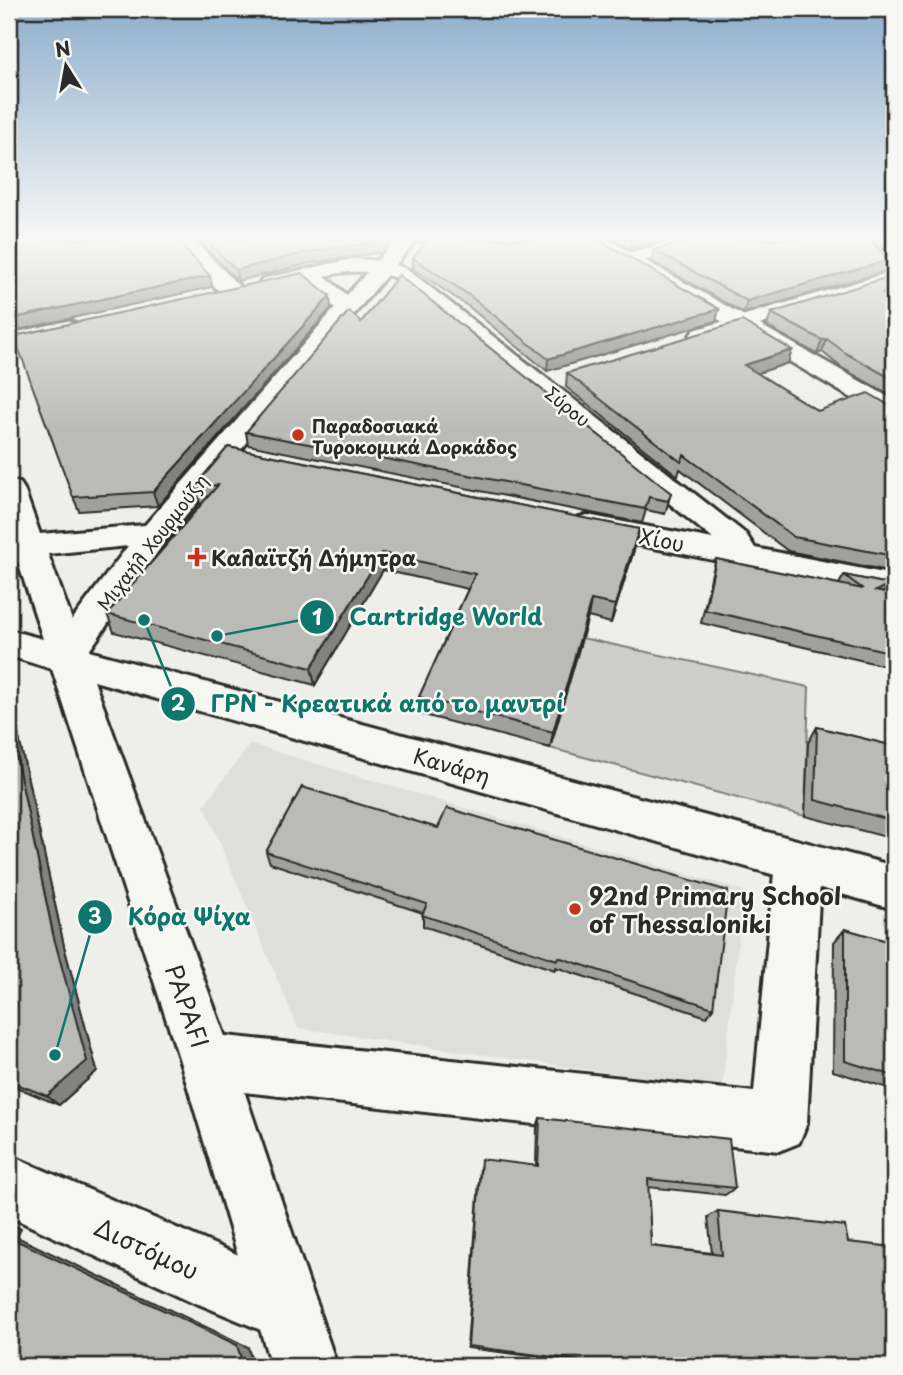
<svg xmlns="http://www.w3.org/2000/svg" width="903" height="1375" font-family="'Playpen Sans',sans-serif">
<rect width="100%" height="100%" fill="#eeeeea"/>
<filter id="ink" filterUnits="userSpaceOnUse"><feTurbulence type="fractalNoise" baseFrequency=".0143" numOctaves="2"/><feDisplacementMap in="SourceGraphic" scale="14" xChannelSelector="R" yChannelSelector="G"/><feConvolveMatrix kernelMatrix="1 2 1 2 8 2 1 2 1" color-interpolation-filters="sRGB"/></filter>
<g filter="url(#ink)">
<path fill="#dededb" d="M250,744L744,891L722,1089L298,1028L204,805Z"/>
<path fill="#cececa" stroke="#7c7c7a" stroke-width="2" d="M582,638L809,687L805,816L550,748Z"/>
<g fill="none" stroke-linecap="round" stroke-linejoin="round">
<g stroke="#2b2b2b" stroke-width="6">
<path id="street" d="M172,239H193L240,287L243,292L240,297H224Z
M680,239H715L712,243L627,265L617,259L620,255Z
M352,259L385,261L407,269L746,534L755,548L894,575V597L576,532L571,525L576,518L587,515L713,539L393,277C352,262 310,281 270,290L259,284L262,279Z
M894,271V284L710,340H694L690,335L694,330Z
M67,321L75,323L79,328L75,333L9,348V334Z
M798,841L814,847L821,862L807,1123L799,1143L779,1151L207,1088L188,1080L180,1061L188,1042L207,1034L754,1092L775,862L782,847Z
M9,1155L310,1286L319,1309L310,1332L287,1341L194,1302L9,1216Z"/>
</g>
<g stroke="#2b2b2b" stroke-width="6">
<path id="secondary" d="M396,239H417L165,541L89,651L894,866V909L94,681L234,1061L337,1366H271L180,1061L52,669L9,656V630L43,639L18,562L9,565V480L20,483L24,489L40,534L145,525L335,308L302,280L299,275L302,270H318L347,295ZM128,546L72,620L48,554Z
M582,239H607L894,400V419L884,417Z"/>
</g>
<use href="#street" fill="#f6f6f2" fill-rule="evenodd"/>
<use href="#secondary" fill="#f6f6f2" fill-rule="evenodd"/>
</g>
<path fill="#a0a09d" stroke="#2b2b2b" stroke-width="2" d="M197,239H393L382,252L310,263L238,281Z
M416,239H597L719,309L716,321L547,371L469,307L413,269V258L425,242L416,244Z
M613,239H669L631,249Z
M894,239V266L888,263L885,271L744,313L652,261L654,250Z
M884,295L894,300V397L842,368L822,352L817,354L767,326L771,313Z
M331,308L158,506L79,511L73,497Z
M361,322L671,493L665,514L646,510L642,523L248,445L246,432Z
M792,350L788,363L757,373L818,411L889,405L894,406V572L788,551L680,469L678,476L566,387L567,373Z
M228,447L639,529L635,547L611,623L588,617L550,748L420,714L419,697L468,589L383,570L315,685L114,632L107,614L202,503L200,504L195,486Z
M716,559L839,584L844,575L889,584L884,593L894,595V668L701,623L712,573Z
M9,692L64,946L97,1071L59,1105L9,1084Z
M817,727L894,746V839L805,816L808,743Z
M302,787L713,1008L707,1017L555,967V970L423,926V913L270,863L266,852Z
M845,929L894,943V1090L833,1071L834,942Z
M540,1118L735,1188L725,1195L648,1187L651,1246L712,1253L708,1217L718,1211L848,1242L894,1366H611L467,1348L480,1167L536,1166L537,1127Z"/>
<path fill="#828280" stroke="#2b2b2b" stroke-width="2" d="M382,239H393L382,252L310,263L238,281L236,270L308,252Z
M416,239H436V240L416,244Z
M632,239H669L631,249Z
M889,260L885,271L744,313L747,301Z
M210,276L212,287L9,332V319Z
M330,296L331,308L158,506L153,492Z
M719,309L716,321L547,371L548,359Z
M827,339L822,352L817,354L822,340Z
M792,350L788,363L741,379L744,365Z
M639,529L635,547L611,623L615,605Z
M382,553L383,570L315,685L311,668Z
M889,584L882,597L876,591Z
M591,600L588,617L550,748L553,732Z
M9,692L64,946L97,1071L59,1105L47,1096L53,934L9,723Z
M9,1223L21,1229L17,1237L248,1347L253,1366H243L9,1237Z"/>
<path fill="#babab7" stroke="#2b2b2b" stroke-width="2" d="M9,239H176L210,276L9,319Z
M205,239H382L381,241L308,252L236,270Z
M428,239H597L719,309L548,359L469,295L413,258Z
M697,239H894V253L872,243L889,260L747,301L654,250Z
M302,273L330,296L153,492L73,497L14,336Z
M399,275L671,493L668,501L649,497L645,509L246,432L349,311L361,322Z
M892,276L883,294L894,300V380L847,354L827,339L822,340L771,313Z
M742,321L792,350L744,365L818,411L868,393L889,405L894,406V556L794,537L684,455L681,462L567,373Z
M228,447L639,529L615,605L591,600L553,732L419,697L475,574L382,553L311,668L107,614L218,485L195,486Z
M716,559L863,589L844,575L889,584L876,591L894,595V653L705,610Z
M9,723L53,934L87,1061L47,1096L9,1081Z
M817,727L894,746V821L815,800Z
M302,787L438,828L447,808L728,891L713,1008L558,957L557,960L422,915L427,904L266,852Z
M845,929L894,943V1076L845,1061Z
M540,1118L729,1139L735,1188L648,1179L651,1246L722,1255L718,1211L845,1226L848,1242L894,1247V1366H623L468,1346L481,1159L538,1166Z
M9,1237L237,1345L243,1366H9Z"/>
</g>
<linearGradient id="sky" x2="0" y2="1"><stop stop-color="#8daecc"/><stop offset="0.55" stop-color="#f7f7f6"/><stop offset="1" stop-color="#f7f7f6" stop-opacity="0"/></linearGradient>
<rect width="903" height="432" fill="url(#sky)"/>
<g fill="#c8321e" stroke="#f6f6f2" stroke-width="2.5">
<circle cx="298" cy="435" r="7"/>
<path d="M193.5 546.5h7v7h7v7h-7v7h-7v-7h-7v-7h7z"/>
<circle cx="575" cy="909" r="7"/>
</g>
<g text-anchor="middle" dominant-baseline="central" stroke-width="5" stroke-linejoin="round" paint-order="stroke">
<g font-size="18" fill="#2b2b2b" stroke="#f6f6f2">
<text transform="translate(568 406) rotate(39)">Σύρου</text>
<text transform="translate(152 542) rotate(-52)">Μιχαήλ Χουρμούζη</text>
</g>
<g font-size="18" font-weight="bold" fill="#2b2b2b" stroke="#f6f6f2" text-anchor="start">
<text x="312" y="425">Παραδοσιακά<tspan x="312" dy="21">Τυροκομικά Δορκάδος</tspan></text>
</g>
<g font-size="21" fill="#2b2b2b" stroke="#f6f6f2">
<text transform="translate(662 539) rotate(11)">Χίου</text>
<text transform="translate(452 765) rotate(16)">Κανάρη</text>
</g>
<g font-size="21" font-weight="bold" fill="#2b2b2b" stroke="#f6f6f2" text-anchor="start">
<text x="211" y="557">Καλαϊτζή Δήμητρα</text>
</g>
<g font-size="24" font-weight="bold" fill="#2b2b2b" stroke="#f6f6f2" text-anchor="start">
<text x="589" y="895">92nd Primary School<tspan x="589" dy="28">of Thessaloniki</tspan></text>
</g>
<g font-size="24" fill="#2b2b2b" stroke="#f6f6f2">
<text transform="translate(188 1006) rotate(71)">PAPAFI</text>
<text transform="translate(147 1248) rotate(25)">Διστόμου</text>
</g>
</g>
<path fill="none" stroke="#0f766e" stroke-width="2.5" d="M217 636L317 617M144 620L178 704M55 1055L95 917"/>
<g fill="#0f766e" stroke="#f6f6f2" stroke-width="2.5">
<circle cx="217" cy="636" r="7"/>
<circle cx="144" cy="620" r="7"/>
<circle cx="55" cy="1055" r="7"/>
<circle cx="317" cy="617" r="18"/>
<circle cx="178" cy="704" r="18"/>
<circle cx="95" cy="917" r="18"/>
</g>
<g font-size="21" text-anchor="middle" font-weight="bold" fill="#fff">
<text x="317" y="625">1</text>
<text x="178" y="711">2</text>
<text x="95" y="924">3</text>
</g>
<g font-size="23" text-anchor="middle" font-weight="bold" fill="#0f766e" stroke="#f6f6f2" stroke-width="5" stroke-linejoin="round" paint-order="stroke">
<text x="446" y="625">Cartridge World</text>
<text x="388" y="712">ΓΡΝ - Κρεατικά από το μαντρί</text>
<text x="189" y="925">Κόρα Ψίχα</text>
</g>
<rect width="903" height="1375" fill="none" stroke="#f6f6f2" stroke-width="35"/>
<rect x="18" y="18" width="868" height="1340" fill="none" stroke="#2b2b2b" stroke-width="2.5" filter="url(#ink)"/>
<g transform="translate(66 66) rotate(349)" stroke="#f6f6f2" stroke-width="5" paint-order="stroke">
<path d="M0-5L12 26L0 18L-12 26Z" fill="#2b2b2b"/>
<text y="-10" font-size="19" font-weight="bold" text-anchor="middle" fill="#2b2b2b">N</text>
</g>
</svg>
